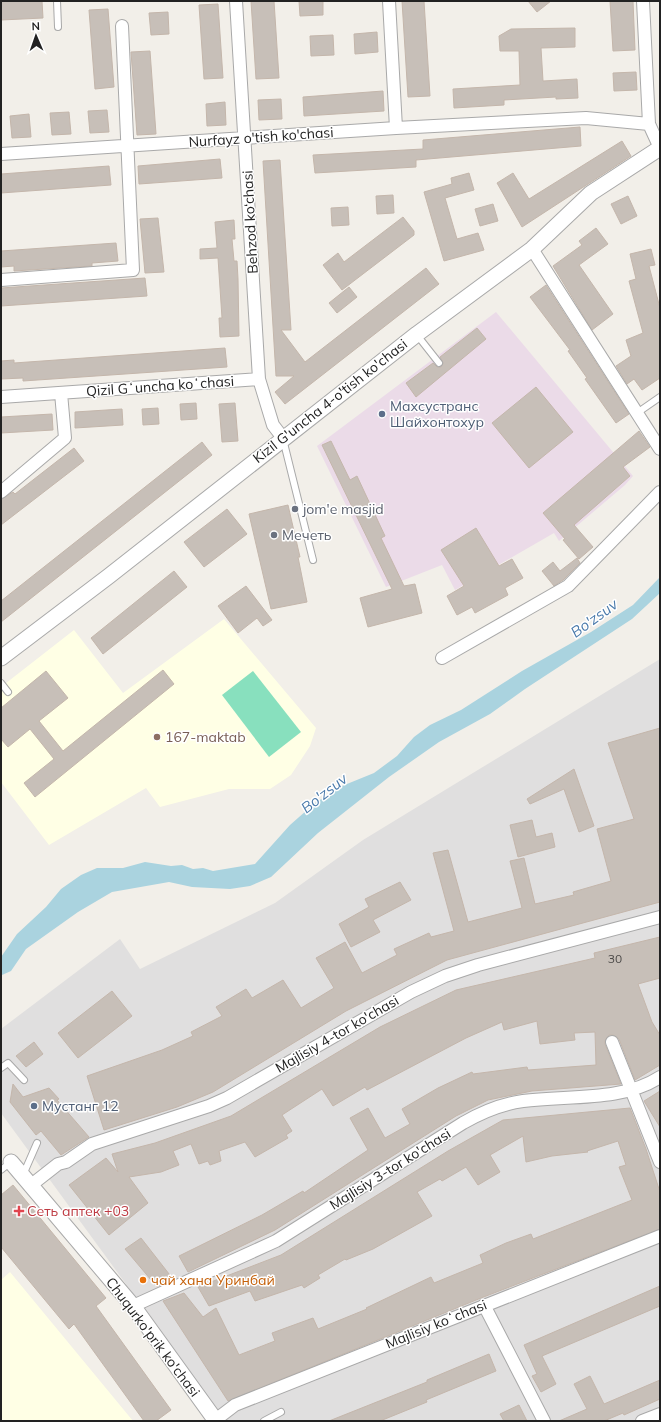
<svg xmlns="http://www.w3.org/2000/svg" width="661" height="1422" font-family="Mulish,sans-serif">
<rect width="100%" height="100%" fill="#f2efe9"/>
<path fill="#e0dfdf" d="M660,659V1421H226L1,1113V1029L120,939L140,969L275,903L363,840Z"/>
<path fill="#ebdbe8" d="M496,312L633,476L625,485L559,541L554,533L455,590L442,565L386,587L317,446Z"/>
<path fill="#ffffe5" d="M224,619L316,728L310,746L291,775L270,789H229L160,807L146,788L49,845L1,782V687L74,630L123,693Z
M10,1272L133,1421H1V1280Z"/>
<path fill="#88e0be" d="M253,671L301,732L269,757L222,695Z"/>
<path fill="#aad3df" d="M660,577V593L632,619L525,689L490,714L439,742L389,777L318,833L271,877L250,886L230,889L192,887L169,882L112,892L78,912L26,949L11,971L2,975L1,957L17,934L46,907L61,889L81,875L97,868H123L145,862L171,866L182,865L193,869L203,868L213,871L255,864L290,825L315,803L342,786L374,773L397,756L414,737L430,725L461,710L522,671L591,632L633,605Z"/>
<path fill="#c7bfb8" stroke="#c4b6ab" d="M1,1H42L43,18L1,20Z
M251,1H274L279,78L256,79Z
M299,1H323V15L300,16Z
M402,1H424L430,96L408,97Z
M528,1H551L537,12Z
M610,1H633L635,50L613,51Z
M218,4L223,78L204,79L199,5Z
M108,9L114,87L95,89L89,10Z
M168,12L169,34L151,35L149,13Z
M575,28V47L541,48L543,81L577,79L578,98L556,99V97L504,100V105L454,108L453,89L520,85L519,51H500L499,36L511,29Z
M377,32L378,52L355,54L354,34Z
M333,35L334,55L311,56L310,36Z
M150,51L156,134L137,135L131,52Z
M636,72L637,90L614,91L613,73Z
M383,91L384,111L304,116L303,97Z
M281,99L282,119L259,120L258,100Z
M225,102L226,125L207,126L206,104Z
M107,110L109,132L90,133L88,111Z
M69,112L71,134L52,135L50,113Z
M29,114L31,137L12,138L10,116Z
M580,127L581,146L416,160V167L315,173L313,155L423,149V140Z
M622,141L631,156L522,227L497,183L513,173L529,199Z
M220,159L222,178L139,184L138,166Z
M280,160L291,330H281L305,362L426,268L439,284L285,404L275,392L294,376H276L263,161Z
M109,166L111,185L1,193V174Z
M469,173L474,190L445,198L457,239L478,233L484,250L444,261L424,192L452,184L451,178Z
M393,195L394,213L377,214L376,196Z
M628,196L637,216L621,224L611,204Z
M493,204L498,221L480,226L475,209Z
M348,207L349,225L332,226L331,208Z
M403,217L414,231V235L342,290L323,265L338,253L344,262Z
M158,218L164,272L145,273L140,219Z
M234,220L235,239H232L234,261H237L238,279L239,336L220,337L219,318H222L218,258L200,259V249L217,248L215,222Z
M596,228L608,244L579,265L613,314L592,330L553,266L582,245L579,241Z
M116,243L118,261L92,263V266L14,271V266L1,267V251Z
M651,249L655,265L649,266L660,308V378L642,390L634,379L627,384L616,366L631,356L626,340L643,333L629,281L636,279L630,254Z
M145,278L147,296L1,306V288Z
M546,285L629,414L616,423L585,379L587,378L568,351L570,350L530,297Z
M349,287L357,297L337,313L329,303Z
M477,328L486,339L416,397L406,383L433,363L437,367H441L443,363L440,357Z
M225,348L227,367L23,381V378L1,379V361L14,360V363Z
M536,387L573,432L529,468L492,423Z
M196,403L197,419L181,420L180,404Z
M235,403L238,441L222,442L219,404Z
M158,408L159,424L143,425L142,409Z
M122,409L123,425L75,428V412Z
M52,414L53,430L1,433V417Z
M639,431L650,447L623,467L630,476L574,525L593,547L579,559L563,540L565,539L543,513Z
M331,441L350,480L357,476L385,536L381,538L404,586L415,584L422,613L368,627L360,598L392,589L322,445Z
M202,442L212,455L1,622V601Z
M74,448L84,461L1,525V499L13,492L15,494Z
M288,505L300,557H298L307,602L271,609L249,514Z
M227,509L247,534L204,567L184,542Z
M476,528L499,566L512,559L523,578L505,588L508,595L475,613L472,607L457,615L447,596L464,586L441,550Z
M577,558L580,563L563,580L554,586L542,571L553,562L560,571Z
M174,571L187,587L103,654L91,638Z
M246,586L272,620L263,626L257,618L238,633L218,606Z
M163,670L174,684L35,797L24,783L54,759L30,729L8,747L1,739V708L46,671L68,698L39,721L63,751Z
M660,728V902L447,960L346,1011L213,1092L177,1107L104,1130L87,1076L162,1050L193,1036L191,1032L222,1016L216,1007L246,989L252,998L283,980L301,1008L334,988L316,958L345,942L362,973L397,955L394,949L429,933L431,937L454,931L433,853L448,850L468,922L522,908L510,861L524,858L535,904L574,895L573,892L611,881L597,829L634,819L608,743Z
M574,769L594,826L579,832L564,789L530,804L527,799Z
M532,820L536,837L552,833L555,847L518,857L510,825Z
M400,882L411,900L373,920L380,932L351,947L339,924L369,907L365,899Z
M660,937V978L638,984L652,1022L660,1035V1065L635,1080L619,1039L613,1035H609L605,1041V1044L621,1084L532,1091L488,1100L456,1116L275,1230L188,1272L179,1256L262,1215L303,1191L304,1193L368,1150L350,1118L368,1108L385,1138L410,1124L402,1109L438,1088L472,1072L473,1074L527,1067L528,1070L596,1065L595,1032L574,1033L575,1040L540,1044L537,1021L504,1030L502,1022L466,1038L367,1090L365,1087L333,1106L322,1089L282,1115L292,1131L286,1135L288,1138L255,1157L245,1142L219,1151L221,1161L210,1165L208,1161L199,1164L191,1144L173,1151L179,1165L161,1172L129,1177L148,1203L109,1235L69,1185L106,1158L118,1172L112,1154L155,1143L231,1116L380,1027L456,990L595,958L594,953Z
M112,991L132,1016L78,1058L58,1033Z
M34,1042L43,1054L26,1067L16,1056Z
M13,1084L23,1097L49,1088L59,1099L57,1100L89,1137L61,1155L41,1131L36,1135L10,1102Z
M660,1091V1127L644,1101Z
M630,1108L646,1149L660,1192V1229L481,1298L228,1401L163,1301L184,1293L203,1317L216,1308L239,1355L275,1341L272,1333L313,1318L318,1329L367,1309L366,1308L431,1277L434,1283L483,1263L480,1255L506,1243L531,1234L533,1239L632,1200L619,1167L626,1165L618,1141L587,1151L588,1152L552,1156L526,1162L523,1136L490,1155L500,1172L478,1185L466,1167L442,1181L440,1179L417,1192L432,1216L373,1249L346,1260L345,1259L318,1275L320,1278L304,1288L302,1285L255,1301L250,1291L209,1306L198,1287L281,1255L448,1151L503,1120Z
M13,1185L106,1298L96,1306L171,1410L156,1421H144L74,1324L69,1329L1,1247V1195Z
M141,1238L173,1279L157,1287L125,1249Z
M660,1286V1306L542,1356L556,1384L541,1392L532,1376L537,1374L524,1345Z
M489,1354L496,1371L426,1400L427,1402L380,1421H329L427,1382V1380Z
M590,1376L604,1404L660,1380V1399L624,1415L623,1413L604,1421H559L587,1409L574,1384Z
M519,1405L527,1421H504L500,1414Z"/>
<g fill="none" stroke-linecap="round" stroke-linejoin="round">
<g stroke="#a9a9a9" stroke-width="8">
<path id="service" d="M57,1L58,27
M417,335L439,363
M637,413L660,397
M283,439L313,560
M1,683L8,692
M1,1068L8,1063L24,1080
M1,1170L11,1162
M23,1175L37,1143
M264,1421L281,1412"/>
</g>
<g stroke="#a9a9a9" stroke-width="14">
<path id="minor" d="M236,1L259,379L273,425L283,438
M389,1L396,128
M643,1L649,124L660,148
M1,154L396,128L586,118L649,124
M532,249L660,449
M1,280L133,270L122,26
M1,397L259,379
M1,492L65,438L61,393
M442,658L568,586L660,492
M612,1042L660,1162
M30,1186L58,1164L66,1162L92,1144L209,1106L227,1098L411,992L445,976L478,965L660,917
M484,1305L544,1421
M133,1306L276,1241L463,1123C482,1112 501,1104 523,1101C567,1095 622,1102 660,1077
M214,1421L235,1405L660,1236
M642,1421L660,1414"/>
</g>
<g stroke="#a9a9a9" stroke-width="17">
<path id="tertiary" d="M1,658L109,576L417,334L532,249L591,193L660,148
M11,1162L133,1306L216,1421"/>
</g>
<use href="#service" stroke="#fff" stroke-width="6"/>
<use href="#minor" stroke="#fff" stroke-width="12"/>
<use href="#tertiary" stroke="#fff" stroke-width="15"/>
</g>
<g fill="#5c6f8a" stroke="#fff" stroke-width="1.5">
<circle cx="382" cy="414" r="4"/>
<circle cx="34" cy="1106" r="4"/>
</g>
<g fill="#6b7280" stroke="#fff" stroke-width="1.5">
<circle cx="295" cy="509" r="4"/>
<circle cx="274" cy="535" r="4"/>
</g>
<circle fill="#8d6e63" stroke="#fff" stroke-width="1.5" cx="157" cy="737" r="4"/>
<path fill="#e0444e" stroke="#fff" stroke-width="1.5" d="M17 1205h4v4h4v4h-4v4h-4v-4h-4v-4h4z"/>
<circle fill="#e8710a" stroke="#fff" stroke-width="1.5" cx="143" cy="1280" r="4"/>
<g text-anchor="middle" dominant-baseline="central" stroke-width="3" stroke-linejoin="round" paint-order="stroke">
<g font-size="12" fill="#4b4948">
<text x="615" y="958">30</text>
</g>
<g font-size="14" fill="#222" stroke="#fff">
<text transform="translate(261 137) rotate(-4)">Nurfayz o'tish ko'chasi</text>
<text transform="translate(250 222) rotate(-93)">Behzod ko‘chasi</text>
<text transform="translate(160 386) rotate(-4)">Qizil Gʻuncha koʻchasi</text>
<text transform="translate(330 401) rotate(-38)">Kizil G'uncha 4-o'tish ko'chasi</text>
<text transform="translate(337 1034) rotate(-30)">Majlisiy 4-tor ko'chasi</text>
<text transform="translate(390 1169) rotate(-32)">Majlisiy 3-tor ko'chasi</text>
<text transform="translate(436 1324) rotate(-22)">Majlisiy koʻchasi</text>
<text transform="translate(153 1337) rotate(53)">Chuqurko'prik ko'chasi</text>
</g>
<g font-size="14" fill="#4e5e75" stroke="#fff" text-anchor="start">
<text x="390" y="406">Махсустранс<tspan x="390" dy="16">Шайхонтохур</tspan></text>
<text x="42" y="1106">Мустанг 12</text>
</g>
<g font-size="14" fill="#5b616d" stroke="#fff" text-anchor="start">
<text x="303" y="509">jom'e masjid</text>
<text x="282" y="535">Мечеть</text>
</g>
<g font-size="14" fill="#785e54" stroke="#fff" text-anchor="start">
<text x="165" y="737">167-maktab</text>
</g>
<g font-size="14" fill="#be3a42" stroke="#fff" text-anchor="start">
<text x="27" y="1211">Сеть аптек +03</text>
</g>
<g font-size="14" fill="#c56008" stroke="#fff" text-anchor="start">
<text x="151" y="1280">чай хана Уринбай</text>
</g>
<g font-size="15" font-style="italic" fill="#4a7aab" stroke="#fff">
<text transform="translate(594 618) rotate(-36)">Bo'zsuv</text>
<text transform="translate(324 793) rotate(-38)">Bo'zsuv</text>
</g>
</g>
<rect width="661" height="1422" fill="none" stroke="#222222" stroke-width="4"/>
<g transform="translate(36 36) rotate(358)" stroke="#ffffff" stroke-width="3" paint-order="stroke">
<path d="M0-3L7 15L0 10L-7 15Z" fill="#222222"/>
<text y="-6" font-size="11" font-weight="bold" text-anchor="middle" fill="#222222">N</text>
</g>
</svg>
